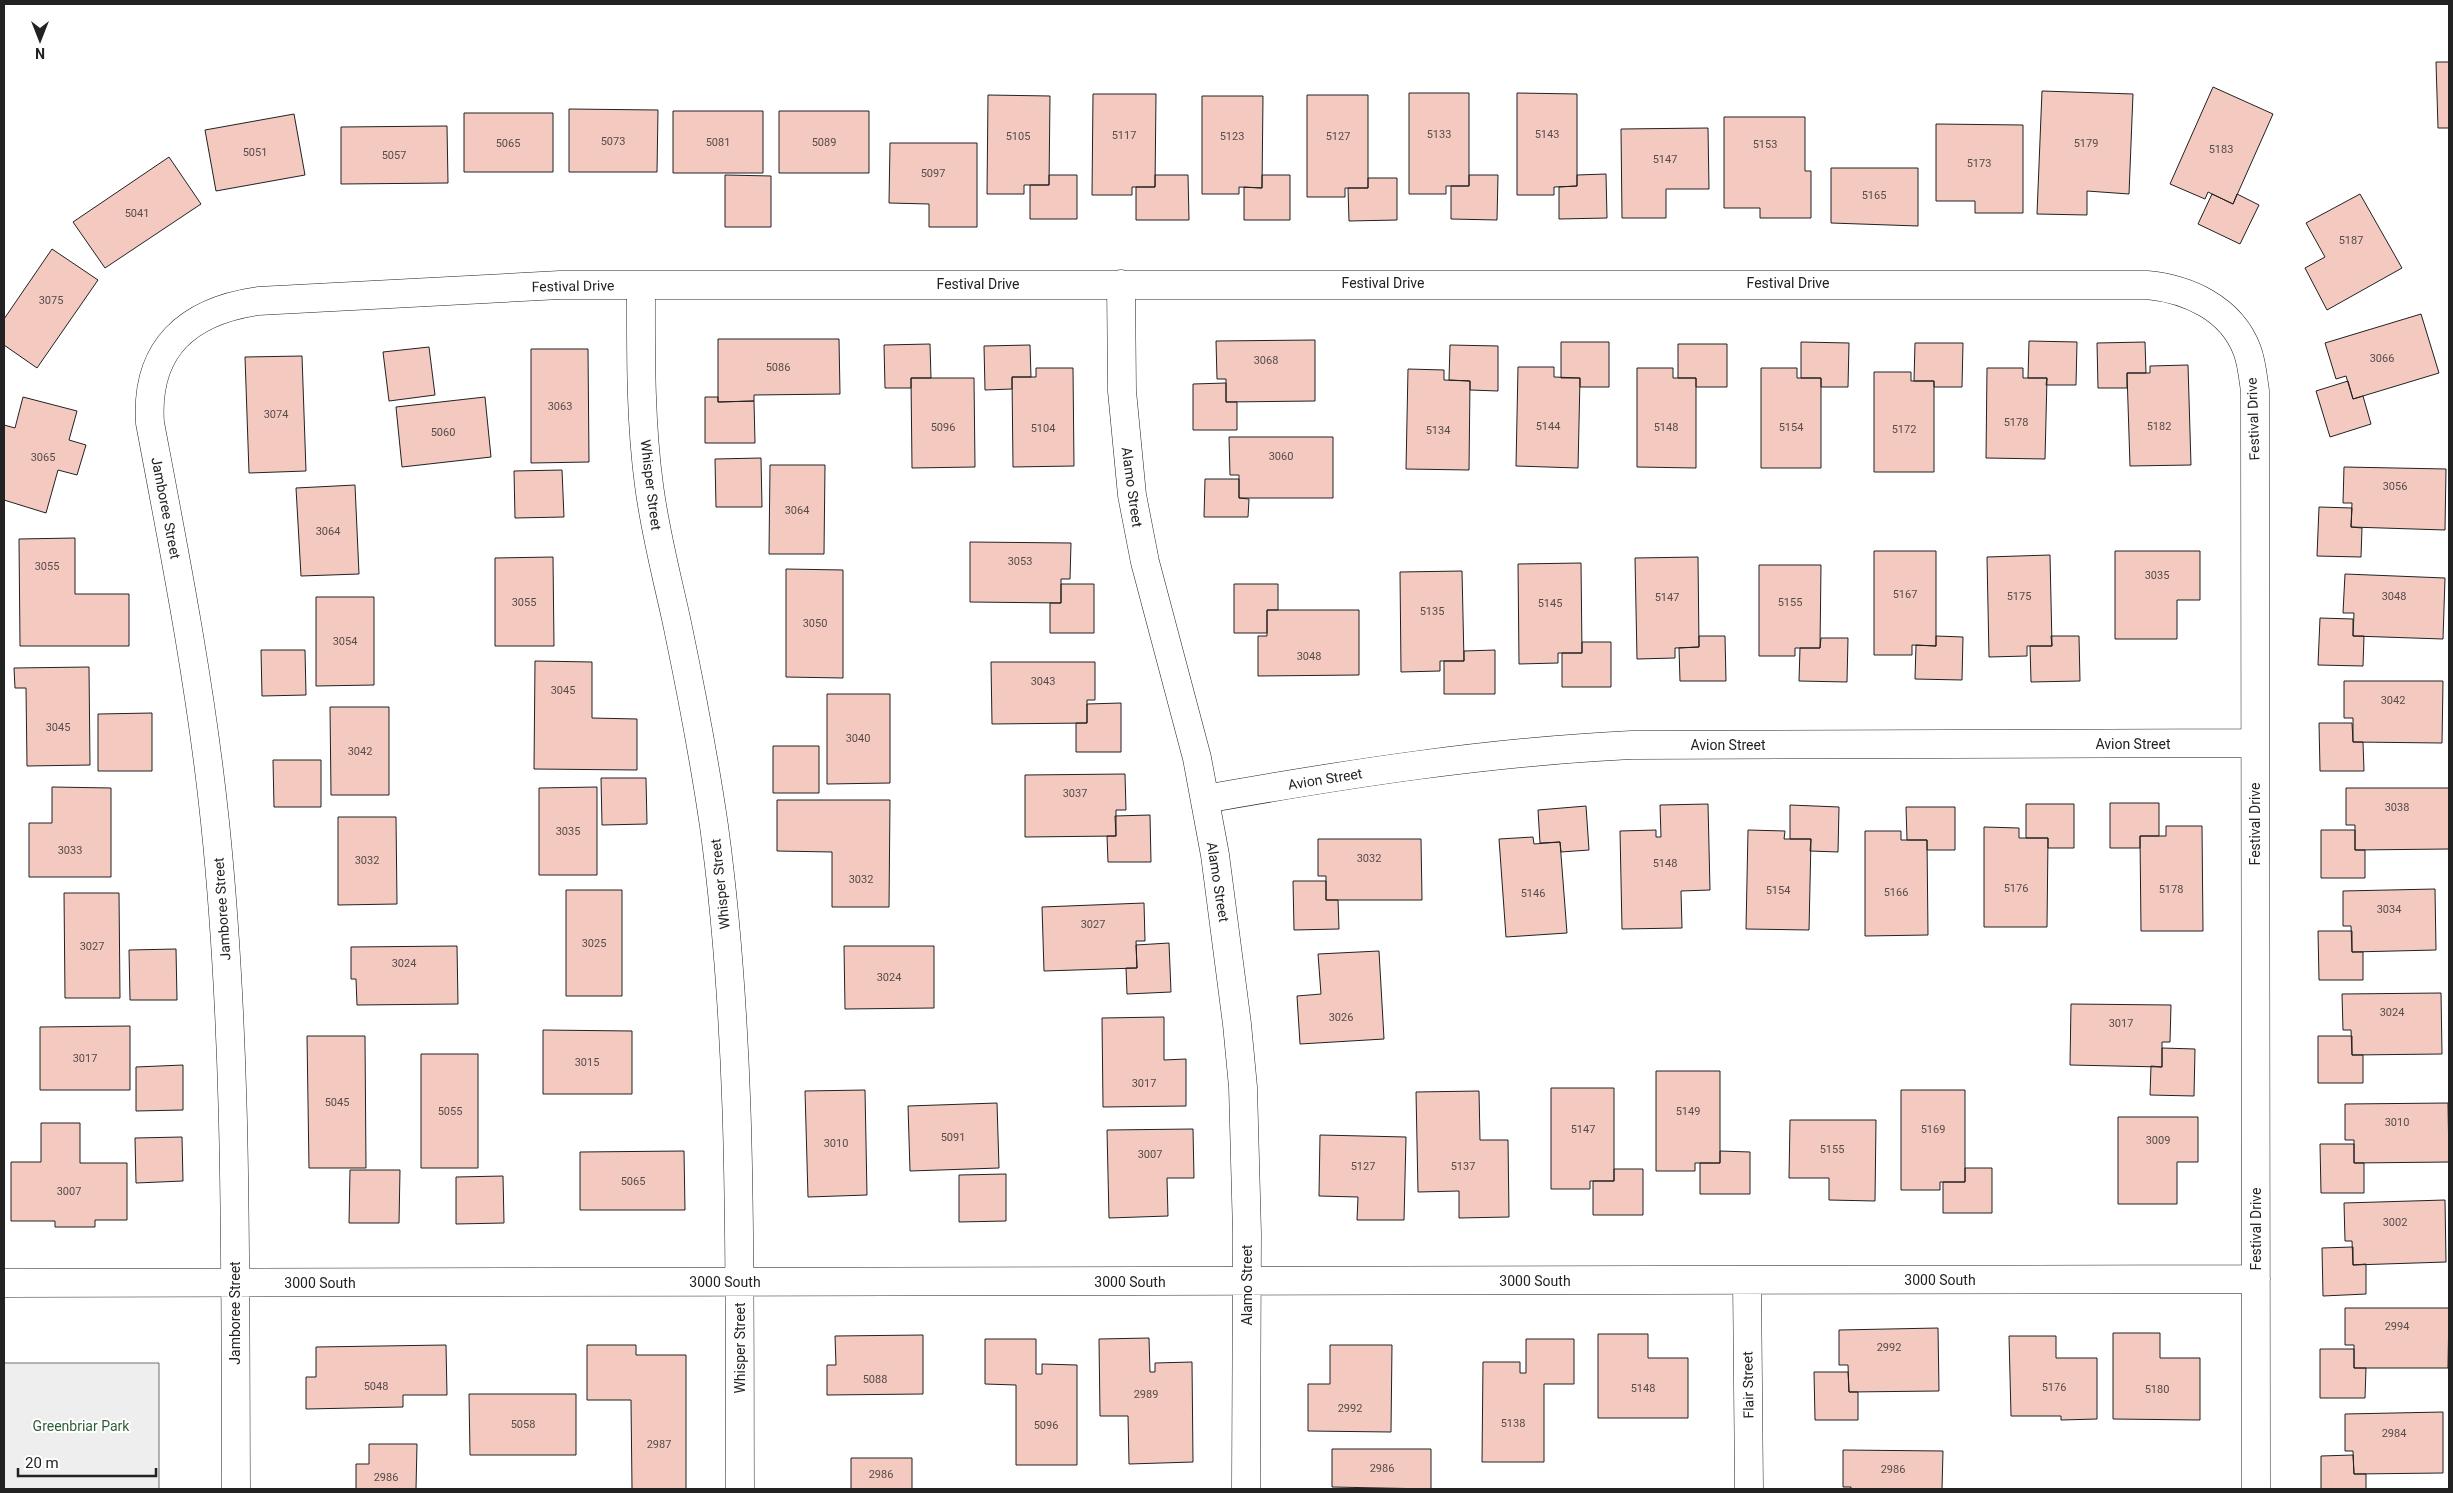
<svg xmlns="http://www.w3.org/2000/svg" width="2453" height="1493" font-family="Roboto,sans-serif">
<rect width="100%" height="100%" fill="#fff"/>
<path fill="#eee" stroke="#6f6f6f" d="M4,1363H159V1489H4Z"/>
<path fill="#f3c9c0" stroke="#222" d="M2436,62H2449V128H2438Z
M2213,87L2273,114L2233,204L2208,192L2205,199L2170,184Z
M2042,91L2133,94L2129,194L2087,191V215L2037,214Z
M1409,93H1469V186H1446V194H1409Z
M1517,93L1577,94V186L1554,187V195H1517Z
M1093,94H1156L1155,187H1132V195H1092Z
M988,95L1050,96L1049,185H1024V194H987Z
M1307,95H1368V188H1345V197H1307Z
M1202,96H1263L1262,188L1239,187V194H1202Z
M569,109L658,110L657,172H569Z
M673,111H763V173H673Z
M779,111H869V173H779Z
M464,113H553V172H464Z
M294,114L305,175L216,191L205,130Z
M1724,117H1805V171H1811V218H1760V208H1724Z
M1936,124L2023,125V213H1975V201H1936Z
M447,126L448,183L341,184V127Z
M1708,128L1709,189H1666V218H1622L1621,129Z
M890,143H977V227H929V204L889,203Z
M169,157L201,204L105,268L73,222Z
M1831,168H1918V226L1831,223Z
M1606,174L1607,218L1559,219V187L1577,186V175Z
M725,175L771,176V227H725Z
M1049,175H1077V219H1030V185H1049Z
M1155,175H1188L1189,220H1136V187H1155Z
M1262,175H1290V220H1244V187L1262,188Z
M1469,175H1498L1497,220L1451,219V186H1469Z
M1368,178H1397V220L1349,221L1348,188H1368Z
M2212,194L2233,204L2237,194L2259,205L2240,244L2198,224Z
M2360,194L2402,268L2327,310L2305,268L2325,257L2306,223Z
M52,249L98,280L37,368L4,345V319Z
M2421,314L2439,373L2353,399L2346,376L2336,379L2325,343Z
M718,339H839L840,394L754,395V401L718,402Z
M1315,340V401L1226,402V379H1217L1216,341Z
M2029,341L2077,342L2076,385H2046L2047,378H2028Z
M1561,342H1609V387H1580V378H1561Z
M1801,342L1849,343L1848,387H1821V378H1801Z
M2145,342L2146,373H2127V388H2098L2097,343Z
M1915,343H1963L1962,387H1934V381H1914Z
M930,344L931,378H911V388H885L884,345Z
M1678,344H1727V387H1696V378H1678Z
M1030,345L1031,377H1012V389L985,390L984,346Z
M1450,345L1498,346V391L1470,390V381L1449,380Z
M429,347L435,395L389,401L383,352Z
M531,349H588L589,462L531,463Z
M302,356L306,471L249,473L245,357Z
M2188,365L2191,465L2130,466L2127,373H2150V366Z
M1518,367H1554V377L1580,378L1578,468L1516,466Z
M1036,368H1073L1074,466L1013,467L1012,377H1036Z
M1637,368H1673V378H1696V468L1637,467Z
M1761,368H1797V378H1821V468H1761Z
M1987,368H2023V378H2047L2045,459L1986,458Z
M1408,369L1444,370V380L1470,381L1469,470L1406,469Z
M1874,372H1911V381H1934V472H1874Z
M911,378H974L975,467L912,468Z
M2348,381L2353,399L2363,396L2371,424L2330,437L2316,391Z
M1226,383V402H1237V430H1193V384Z
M23,397L77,411L69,440L86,445L77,475L58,470L46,513L4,500V425L15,428Z
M485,397L491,457L402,467L396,407Z
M705,397H718V402L754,401L755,443H705Z
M1229,437H1333V498H1239V475H1230Z
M761,458L762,507H716L715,459Z
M770,465H825L824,554H769Z
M2344,467L2446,469L2445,530L2351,527L2352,503H2343Z
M562,470L564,517L515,518L514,471Z
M1205,479H1239V498L1249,499L1248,517H1204Z
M355,485L359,574L301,576L296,488Z
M2319,507L2352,508L2351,527L2362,528L2361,557L2317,556Z
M75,538V594H129V646H20L19,539Z
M970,542L1071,543L1070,579H1061V603L970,602Z
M1874,551H1936V646L1912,645V655H1874Z
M2115,551H2200V600H2177V639H2115Z
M2050,555L2052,646H2027V656L1989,657L1987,557Z
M553,557L554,646H495V558Z
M1698,557L1699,647L1675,648V658L1637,659L1635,558Z
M1581,563L1582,653H1558V663L1519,664L1518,564Z
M1759,565H1821L1820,648H1795V656H1759Z
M786,569L843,570V678L786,677Z
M1462,571L1464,661H1440V671L1401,672L1400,572Z
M2345,574L2445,578L2443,639L2353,636L2354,613H2343Z
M1061,584H1094V633H1050V603H1061Z
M1234,584H1278V610H1267V633H1234Z
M316,597H374V685L316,686Z
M1267,610H1359V675L1258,676V636H1267Z
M2320,618L2353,619V636H2364L2363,666L2318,665Z
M1699,636H1725L1726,681H1680L1679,648L1699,647Z
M1936,636L1963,637L1962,680L1915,679L1916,645L1936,646Z
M2051,636H2079L2080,681L2031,682L2030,646H2052Z
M1821,638H1848L1847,682L1799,681L1800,648H1820Z
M1582,642H1611V687H1562V653H1582Z
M261,650H305L306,695L262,696Z
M1495,650V694H1444V661H1464V651Z
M535,661L592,662V718L637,719V770L534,769Z
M991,662H1095V700H1087V723L992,724Z
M89,667L90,765L27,766L26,688H15L14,668Z
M2344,681H2443L2442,743L2353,742V718H2344Z
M827,694H890V783L827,784Z
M1121,703V752H1076V723H1087V704Z
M330,707H389V795H331Z
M152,713V771H98V714Z
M2319,723H2352L2353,742H2363L2364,771H2320Z
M773,746H819V793H773Z
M273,760H321V807H274Z
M1125,774L1126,810H1116V836L1025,837V775Z
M601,778H646L647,824L602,825Z
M52,787L111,788V877H29V823H52Z
M597,787V875H539V788Z
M2346,788H2449V849L2355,850V825H2346Z
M777,800H890L889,907H832V852L777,851Z
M2110,803H2159V836H2140V848H2110Z
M1708,804L1710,890L1681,891L1682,928L1622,929L1620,831L1656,830V837H1661L1660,805Z
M2026,804H2074V848H2048V838H2026Z
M1790,805L1839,807L1838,852L1810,851L1811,839H1790Z
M1586,806L1589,850L1561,852L1560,842L1540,843L1538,810Z
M1906,807H1955V850H1927V840H1907Z
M1150,815L1151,862H1108L1107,836H1116L1115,816Z
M338,817H396L397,904L338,905Z
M2166,826H2202L2203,931H2141L2140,836H2166Z
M1984,827L2019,828V838H2048L2047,927H1984Z
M1748,830L1785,831L1784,839H1811L1809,930L1746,929Z
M2321,830H2355V850H2365V878H2321Z
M1865,831H1901V840H1927L1928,935L1865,936Z
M1533,837L1534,844L1560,842L1567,933L1506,937L1499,839Z
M1318,839H1421L1422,900H1326V876H1318Z
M1293,881H1326V900H1338L1339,929L1294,930Z
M2435,889L2436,950L2352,952L2351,926H2343V891Z
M566,890H622V996H566Z
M64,893H119L120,998H65Z
M1144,903L1145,941H1136L1137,968L1044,971L1042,907Z
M2318,931H2352V952H2363V980H2319Z
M1169,943L1171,992L1127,994L1126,968H1137L1136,945Z
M457,946L458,1004L357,1005L356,979H351V947Z
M844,946H934V1008L845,1009Z
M176,949L177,1000H130L129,950Z
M1379,951L1384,1039L1300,1044L1297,996L1321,994L1318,954Z
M2441,993L2442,1054L2352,1055L2351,1030H2343L2342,994Z
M2071,1004L2171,1005L2170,1042H2162V1067L2070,1065Z
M1164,1017V1060L1186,1059V1106L1103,1107L1102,1018Z
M130,1026V1090H40V1027Z
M543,1030L632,1031V1094H543Z
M307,1036H365L366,1168H309Z
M2318,1036H2352V1055H2363V1083H2318Z
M2162,1048L2195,1049L2194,1096L2150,1095L2151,1066L2162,1067Z
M421,1054H478V1168H421Z
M183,1065V1110L136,1111V1067Z
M1656,1071H1720V1163H1695V1171H1656Z
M1551,1088H1614V1181H1590V1189H1551Z
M865,1090L867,1195L808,1197L805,1091Z
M1901,1090H1965V1182H1940V1190H1901Z
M1479,1091L1480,1140H1508L1509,1217L1459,1218V1191L1418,1192L1416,1092Z
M997,1103L999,1168L910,1171L908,1106Z
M2448,1103L2449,1162L2354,1163V1140H2345V1104Z
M2118,1117H2198V1162H2177V1204H2118Z
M1790,1120H1876L1875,1201L1829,1200V1178H1789Z
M41,1123H80V1163H127V1220H95V1227H55V1221H11V1162H41Z
M1193,1129L1194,1178H1167L1168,1216L1109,1218L1107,1130Z
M1320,1135L1406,1137L1404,1220H1357L1358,1197L1319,1196Z
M182,1137L183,1181L136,1183L135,1138Z
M2320,1144H2354V1163H2364V1193H2321Z
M684,1151L685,1210H580V1152Z
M1720,1151L1750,1152V1194H1700V1163H1720Z
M1965,1168H1992V1213H1943V1182H1965Z
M1614,1169H1643V1215H1593V1181H1614Z
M350,1170H400L399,1223H349Z
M1006,1174V1221L959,1222V1175Z
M503,1176L504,1223L456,1224V1177Z
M2445,1200L2446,1262L2353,1265L2352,1241H2345L2344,1203Z
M2353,1247V1265L2366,1264V1294L2323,1296L2322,1248Z
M2345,1308H2449L2448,1368H2354V1345H2345Z
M1938,1328L1939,1391L1849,1392L1848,1365H1839V1330Z
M2113,1333H2160V1358H2200V1420L2113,1419Z
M1598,1334H1648V1358H1688V1418H1598Z
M923,1335V1394L827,1395V1365H836L835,1336Z
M2009,1336H2056V1358H2097V1419L2061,1420V1416H2011Z
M1149,1338L1150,1372H1155V1363L1192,1362L1193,1462L1129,1464L1128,1416H1100L1099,1339Z
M985,1339H1036V1374H1042V1364L1077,1365V1465H1016V1385L985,1384Z
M1526,1339H1574V1384H1544V1462H1482L1483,1362H1520V1373H1526Z
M446,1345L447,1395H403V1407L306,1409V1377H316V1347Z
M587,1345H636V1355H686V1489H632L631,1400H587Z
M1330,1345H1392L1391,1432L1308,1431V1384H1330Z
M2320,1349H2354V1368H2366L2365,1398H2320Z
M1814,1372H1848L1849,1392H1858V1420H1815Z
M469,1394H576V1455H470Z
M2443,1412V1473L2354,1474L2353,1451H2345V1414Z
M369,1444H417L416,1489H356V1464H369Z
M1332,1449H1431V1489L1332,1487Z
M1843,1450L1943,1451L1942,1489H1851V1487H1843Z
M2353,1455L2354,1474H2366V1489H2321V1456Z
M851,1458H912V1489H851Z"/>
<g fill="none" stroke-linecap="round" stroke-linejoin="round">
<g stroke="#222" stroke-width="29">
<path id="street" d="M1121,284L1122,391L1132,495L1145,562L1197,758L1215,855L1237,1024L1243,1087L1247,1233L1246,1489
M641,285C641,351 640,419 649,485C655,532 667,577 677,623C691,690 704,758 714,826C744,1046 739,1268 740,1489
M1205,799C1346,774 1487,752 1631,745L2255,743
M1747,1281L1749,1489
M4,1283L2256,1279
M236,1489C235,1267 238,1043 215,822C201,687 175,555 150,423C145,348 188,311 258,301L560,285H2147C2188,289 2231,308 2247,350C2252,363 2253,378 2255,391L2256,1489"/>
</g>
<use href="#street" stroke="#fff" stroke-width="28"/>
</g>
<g text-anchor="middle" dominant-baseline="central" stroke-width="4" stroke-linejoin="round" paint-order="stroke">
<g font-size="11" fill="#564c4a">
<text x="1439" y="134">5133</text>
<text x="1547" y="134">5143</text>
<text x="1124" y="135">5117</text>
<text x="1018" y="136">5105</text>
<text x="1232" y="136">5123</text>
<text x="1338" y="136">5127</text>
<text x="613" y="141">5073</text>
<text x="718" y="142">5081</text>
<text x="824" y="142">5089</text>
<text x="508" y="143">5065</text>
<text x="2086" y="143">5179</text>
<text x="1765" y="144">5153</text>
<text x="2221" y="149">5183</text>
<text x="255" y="152">5051</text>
<text x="394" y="155">5057</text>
<text x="1665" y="159">5147</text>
<text x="1979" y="163">5173</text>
<text x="933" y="173">5097</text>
<text x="1874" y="195">5165</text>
<text x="137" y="213">5041</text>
<text x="2351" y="240">5187</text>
<text x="51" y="300">3075</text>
<text x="2382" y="358">3066</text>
<text x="1266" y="360">3068</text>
<text x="778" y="367">5086</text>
<text x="560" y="406">3063</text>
<text x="276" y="414">3074</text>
<text x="2016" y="422">5178</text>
<text x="1548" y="426">5144</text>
<text x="2159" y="426">5182</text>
<text x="943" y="427">5096</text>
<text x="1666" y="427">5148</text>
<text x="1791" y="427">5154</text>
<text x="1043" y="428">5104</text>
<text x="1904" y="429">5172</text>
<text x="1438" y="430">5134</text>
<text x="443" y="432">5060</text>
<text x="1281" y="456">3060</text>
<text x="43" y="457">3065</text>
<text x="2395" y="486">3056</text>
<text x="797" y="510">3064</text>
<text x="328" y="531">3064</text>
<text x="1020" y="561">3053</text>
<text x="47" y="566">3055</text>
<text x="2157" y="575">3035</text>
<text x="1905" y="594">5167</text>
<text x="2019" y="596">5175</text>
<text x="2394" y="596">3048</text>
<text x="1667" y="597">5147</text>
<text x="524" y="602">3055</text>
<text x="1790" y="602">5155</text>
<text x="1550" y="603">5145</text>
<text x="1432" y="611">5135</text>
<text x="815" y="623">3050</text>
<text x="345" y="641">3054</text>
<text x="1309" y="656">3048</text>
<text x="1043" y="681">3043</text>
<text x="563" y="690">3045</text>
<text x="2393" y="700">3042</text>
<text x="58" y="727">3045</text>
<text x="858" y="738">3040</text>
<text x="360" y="751">3042</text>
<text x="1075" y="793">3037</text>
<text x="2397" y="807">3038</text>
<text x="568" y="831">3035</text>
<text x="70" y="850">3033</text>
<text x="1369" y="858">3032</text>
<text x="367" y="860">3032</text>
<text x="1665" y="863">5148</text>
<text x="861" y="879">3032</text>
<text x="2016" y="888">5176</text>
<text x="2171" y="889">5178</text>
<text x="1778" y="890">5154</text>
<text x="1896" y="892">5166</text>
<text x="1533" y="893">5146</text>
<text x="2389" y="909">3034</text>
<text x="1093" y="924">3027</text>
<text x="594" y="943">3025</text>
<text x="92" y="946">3027</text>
<text x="404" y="963">3024</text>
<text x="889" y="977">3024</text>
<text x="2392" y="1012">3024</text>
<text x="1341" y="1017">3026</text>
<text x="2121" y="1023">3017</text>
<text x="85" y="1058">3017</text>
<text x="587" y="1062">3015</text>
<text x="1144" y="1083">3017</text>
<text x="337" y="1102">5045</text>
<text x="450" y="1111">5055</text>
<text x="1688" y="1111">5149</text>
<text x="2397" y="1122">3010</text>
<text x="1583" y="1129">5147</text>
<text x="1933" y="1129">5169</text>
<text x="953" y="1137">5091</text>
<text x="2158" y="1140">3009</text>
<text x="836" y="1143">3010</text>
<text x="1832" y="1149">5155</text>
<text x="1150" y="1154">3007</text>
<text x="1363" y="1166">5127</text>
<text x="1463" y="1166">5137</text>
<text x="633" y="1181">5065</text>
<text x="69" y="1191">3007</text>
<text x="2395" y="1222">3002</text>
<text x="2397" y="1326">2994</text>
<text x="1889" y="1347">2992</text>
<text x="875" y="1379">5088</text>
<text x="376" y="1386">5048</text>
<text x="2054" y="1387">5176</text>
<text x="1643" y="1388">5148</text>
<text x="2157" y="1389">5180</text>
<text x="1146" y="1394">2989</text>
<text x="1350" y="1408">2992</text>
<text x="1513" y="1423">5138</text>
<text x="523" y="1424">5058</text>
<text x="1046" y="1425">5096</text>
<text x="2394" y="1433">2984</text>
<text x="659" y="1444">2987</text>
<text x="1382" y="1468">2986</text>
<text x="1893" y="1469">2986</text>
<text x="881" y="1474">2986</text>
<text x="386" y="1477">2986</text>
</g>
<g font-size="14" fill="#222" stroke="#fff">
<text x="1383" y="283">Festival Drive</text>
<text x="1788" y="283">Festival Drive</text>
<text x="978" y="284">Festival Drive</text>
<text transform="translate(573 286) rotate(-1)">Festival Drive</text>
<text transform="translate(2253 419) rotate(-92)">Festival Drive</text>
<text transform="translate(651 485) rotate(83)">Whisper Street</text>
<text transform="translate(1132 487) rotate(82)">Alamo Street</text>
<text transform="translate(166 508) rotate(79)">Jamboree Street</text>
<text x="2133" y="744">Avion Street</text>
<text x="1728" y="745">Avion Street</text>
<text transform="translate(1325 779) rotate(-9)">Avion Street</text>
<text transform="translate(2255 824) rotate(-90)">Festival Drive</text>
<text transform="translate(1218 882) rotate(81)">Alamo Street</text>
<text transform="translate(720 884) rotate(-96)">Whisper Street</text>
<text transform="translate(222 909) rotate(-94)">Jamboree Street</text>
<text transform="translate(2256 1229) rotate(-90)">Festival Drive</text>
<text x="1940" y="1280">3000 South</text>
<text x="1535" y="1281">3000 South</text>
<text x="725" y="1282">3000 South</text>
<text x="1130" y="1282">3000 South</text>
<text x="320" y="1283">3000 South</text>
<text transform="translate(1247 1285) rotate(-90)">Alamo Street</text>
<text transform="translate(235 1313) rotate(-90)">Jamboree Street</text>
<text transform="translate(740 1348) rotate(-90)">Whisper Street</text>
<text transform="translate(1748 1385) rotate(-91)">Flair Street</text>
</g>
<g font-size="14" fill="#2f5e38" stroke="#fff">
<text x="81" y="1426">Greenbriar Park</text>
</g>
</g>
<rect width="2453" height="1493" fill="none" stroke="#222222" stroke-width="10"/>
<g transform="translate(40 40) rotate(180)" stroke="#ffffff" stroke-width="4" paint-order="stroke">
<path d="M0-4L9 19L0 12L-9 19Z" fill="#222222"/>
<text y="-8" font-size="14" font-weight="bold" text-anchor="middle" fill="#222222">N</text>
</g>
<path d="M18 1468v8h138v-8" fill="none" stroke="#222222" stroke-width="2.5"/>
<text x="25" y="1468" font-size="15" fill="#222222" stroke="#ffffff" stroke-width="4" paint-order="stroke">20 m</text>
</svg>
